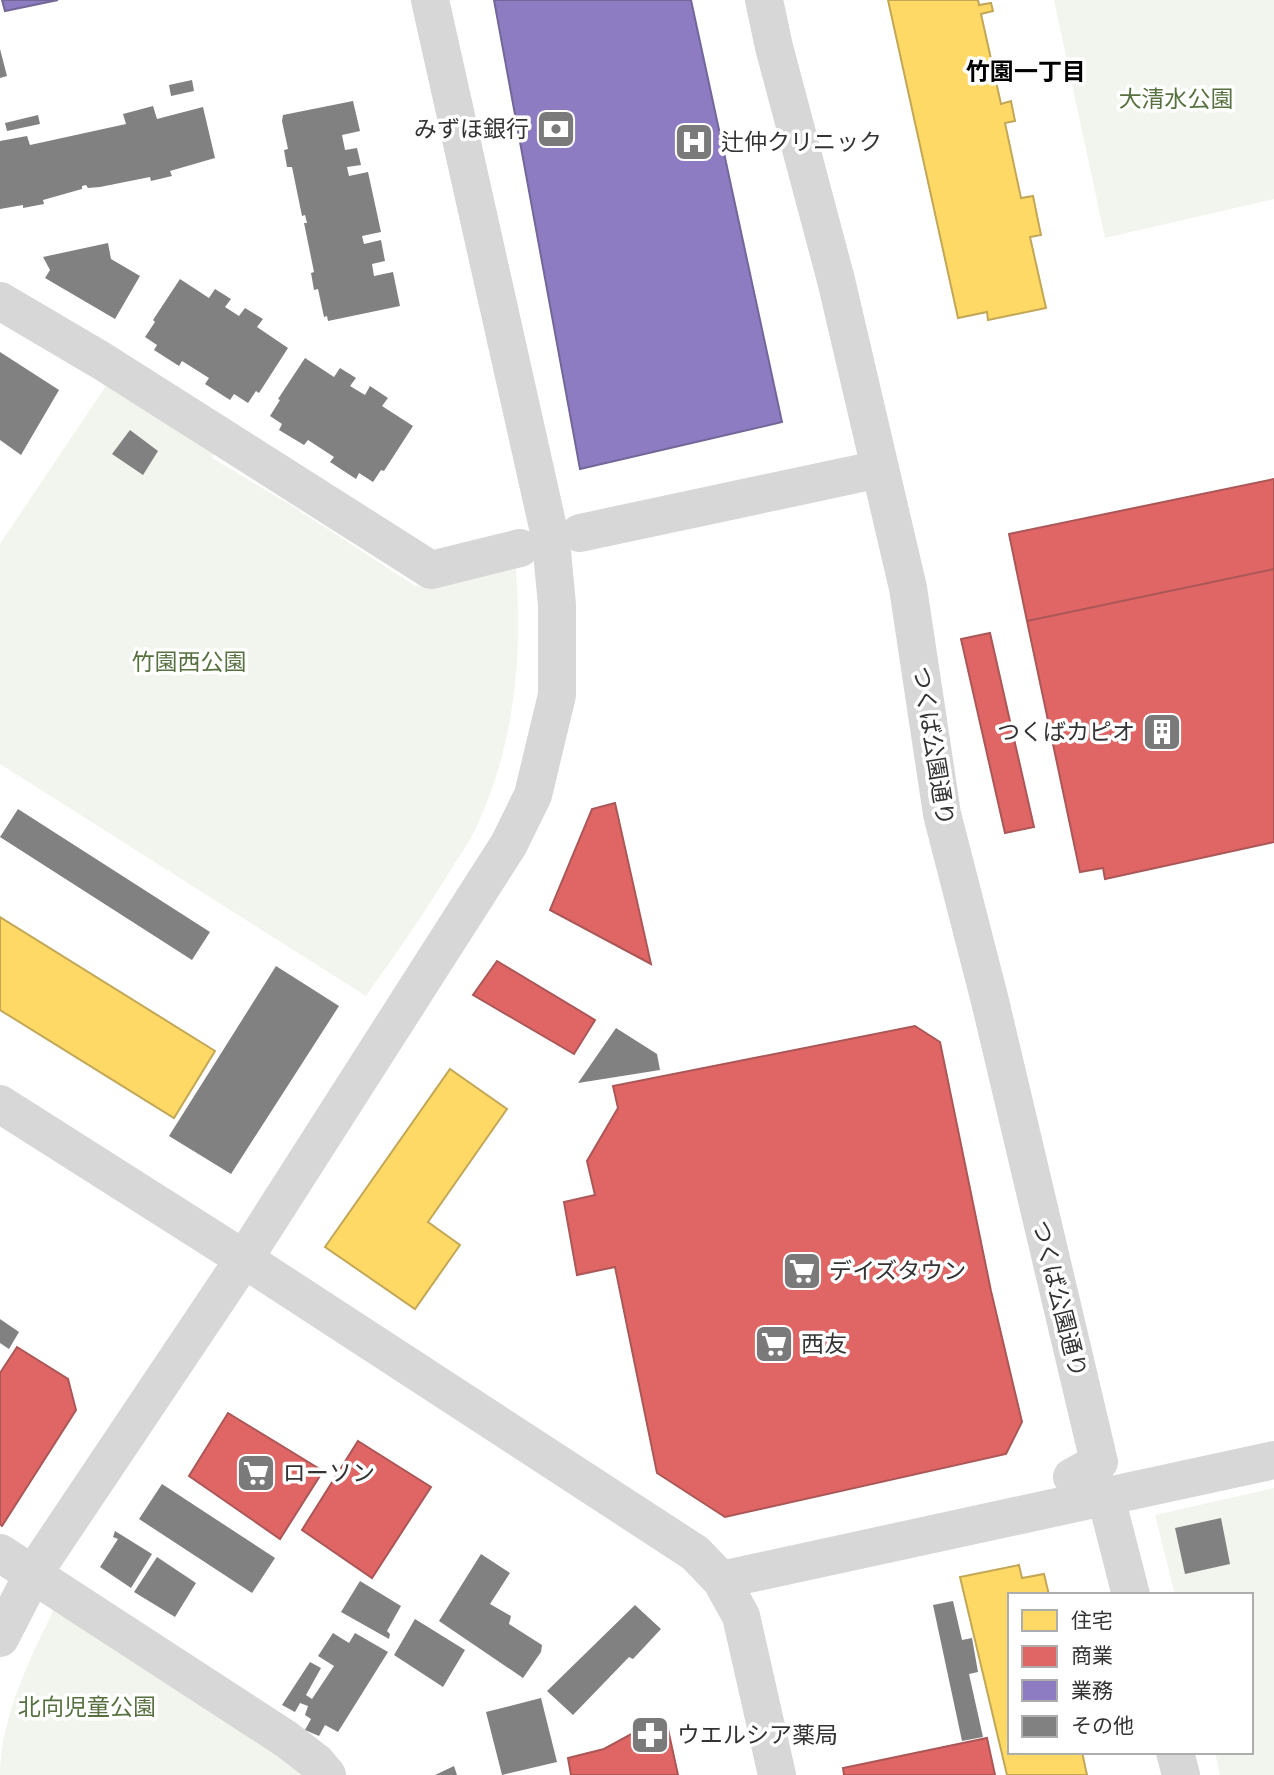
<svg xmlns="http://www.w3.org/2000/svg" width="1274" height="1775" font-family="'Roboto Condensed','Noto Sans JP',sans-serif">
<rect width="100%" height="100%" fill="#fff"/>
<path fill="#f1f5ed" d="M1054,0H1274V199L1105,238Z
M108,383L217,448L212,458L294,507L415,586L516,569C523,660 514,747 475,830C468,844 458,858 450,871C424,914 395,955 366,996L0,764V544Z
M1274,1488V1775H1220L1215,1752H1251V1595H1175L1155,1515Z
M55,1607L276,1752L302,1775H0C0,1719 31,1656 55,1607Z"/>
<path fill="#ffd966" stroke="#c2a757" stroke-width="2" d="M888,0H978L979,5L991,3L993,11L981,14L1001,104L1011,101L1015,121L1005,123L1021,198L1033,196L1041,235L1030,237L1046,308L988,320L987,312L958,318Z
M0,917L215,1051L174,1118L0,1010Z
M450,1069L507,1109L428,1222L460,1245L415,1309L325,1247Z
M1019,1565L1022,1578L1044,1574L1049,1595H1010V1752H1082L1087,1775H1007L960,1577Z"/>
<path fill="#e06666" stroke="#ac5757" stroke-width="2" d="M1274,479V569L1027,621L1009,534Z
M1274,569V842L1105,879L1103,868L1080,872L1027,621Z
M990,633L1034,827L1005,833L961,639Z
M615,803L651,964L550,910L592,809Z
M497,961L595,1020L574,1054L473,995Z
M915,1026L940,1042L991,1291L1022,1422L1006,1454L725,1517L657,1473L615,1267L577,1275L564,1202L595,1195L587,1161L618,1108L613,1086Z
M17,1347L68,1379L76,1410L2,1526L0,1524V1373Z
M228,1413L323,1471L280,1539L189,1476Z
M358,1441L431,1487L372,1578L302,1530Z
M657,1720H666L678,1775H571L568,1758L604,1749Z
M987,1738L995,1775H844L843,1768Z"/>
<path fill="#8e7cc3" stroke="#736698" stroke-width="2" d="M2,0H58L5,11Z
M494,0H691L782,422L580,469Z"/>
<path fill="#818181" d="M0,49L7,76L0,78Z
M192,80L194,91L171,96L169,85Z
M353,101L360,131L342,135L345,150L357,148L361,165L347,167L349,176L368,172L381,232L362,236L364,244L381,240L385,261L372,264L374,276L393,272L400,306L328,321L327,316L324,317L318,289L314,290L311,273L314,272L304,223H307L305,215L302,216L292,167H287L284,150L288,149L282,121L283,115Z
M153,106L157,119L203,107L215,158L170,171L172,176L151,181L150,177L100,187L88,188L86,185L82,186V189L43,200L44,204L23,208V205L0,209V141L27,136L30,145L126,124L123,114Z
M38,115L40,124L7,131L5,123Z
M108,243L111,259L140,276L115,319L45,278L50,270L43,257Z
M180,279L209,298L215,289L231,299L225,307L239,316L245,308L263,319L257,327L288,348L259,393L256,391L248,403L234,394L230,400L205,384L209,378L182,361L179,366L154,350L157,345L145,337L155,322L153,320Z
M0,352L59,390L21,455L0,440Z
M305,358L334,377L340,368L356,378L350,386L365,395L370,386L388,398L382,406L413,426L384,471L381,470L373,482L359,473L356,479L330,462L334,457L308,440L304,445L279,430L282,424L270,416L280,400L278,399Z
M130,430L158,451L143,475L112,454Z
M18,809L210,932L192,960L0,837Z
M276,966L339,1006L231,1174L169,1136Z
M616,1028L657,1054L660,1070L578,1083Z
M0,1319L19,1332L9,1349L0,1343Z
M162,1484L275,1558L252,1593L139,1519Z
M1221,1518L1230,1564L1185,1574L1175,1528Z
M115,1531L152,1554L131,1588L100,1567L118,1539L113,1537Z
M481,1554L510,1573L490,1604L511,1616L509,1624L542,1645L541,1652L523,1678L439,1621Z
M157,1557L196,1583L175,1617L134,1592Z
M360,1581L401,1606L387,1631L390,1634L389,1639L341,1612Z
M953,1601L962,1640L972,1638L978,1672L969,1674L983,1737L962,1741L933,1605Z
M635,1605L661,1629L633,1659L629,1657L573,1715L547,1691Z
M415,1619L465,1650L443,1687L394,1655Z
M333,1633L349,1643L355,1633L388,1652L338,1732L325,1725L319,1736L305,1730L311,1719L305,1715L308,1706L300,1703L295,1712L282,1705L310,1662L321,1668L306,1695L312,1699L334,1666L318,1656Z
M541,1698L557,1762L502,1775L486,1712Z
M454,1766L457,1775H435Z"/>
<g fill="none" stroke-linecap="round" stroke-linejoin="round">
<path stroke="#d7d7d7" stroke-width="38" d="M764,0L774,47L836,280L908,588L942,814L990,1001L1099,1462L1072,1477
M0,301L102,361L431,570L520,548
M580,533L880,469
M0,1104L244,1259L695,1553L721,1580L741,1616L777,1775
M1111,1517L1131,1595
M0,1553L286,1739L316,1762L327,1775
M721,1580L1274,1460
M0,1638L33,1574L244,1259L509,844L533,795L557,695V605L551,541L430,0
M1175,1752L1181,1775"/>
</g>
<defs>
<g id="bank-square" transform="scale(2.0125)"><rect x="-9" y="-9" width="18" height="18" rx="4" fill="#7a7a7a" stroke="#fff"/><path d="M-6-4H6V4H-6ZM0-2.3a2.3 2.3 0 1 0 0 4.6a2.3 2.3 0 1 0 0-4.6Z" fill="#fff"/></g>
<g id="hospital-square" transform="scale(2.0125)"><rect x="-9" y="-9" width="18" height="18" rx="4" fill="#7a7a7a" stroke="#fff"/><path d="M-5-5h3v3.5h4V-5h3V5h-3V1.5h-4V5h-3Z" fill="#fff"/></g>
<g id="building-square" transform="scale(2.0125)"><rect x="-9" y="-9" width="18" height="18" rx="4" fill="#7a7a7a" stroke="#fff"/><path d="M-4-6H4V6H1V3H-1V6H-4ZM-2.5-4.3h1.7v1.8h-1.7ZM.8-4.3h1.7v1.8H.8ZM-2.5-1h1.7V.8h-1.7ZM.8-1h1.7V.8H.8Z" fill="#fff"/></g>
<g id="supermarket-square" transform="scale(2.0125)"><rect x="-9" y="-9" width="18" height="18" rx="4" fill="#7a7a7a" stroke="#fff"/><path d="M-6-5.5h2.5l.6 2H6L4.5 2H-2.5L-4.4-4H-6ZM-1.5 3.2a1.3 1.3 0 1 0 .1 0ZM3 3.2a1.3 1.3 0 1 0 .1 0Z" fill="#fff"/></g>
<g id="pharmacy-square" transform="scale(2.0125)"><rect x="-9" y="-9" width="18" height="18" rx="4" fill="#7a7a7a" stroke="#fff"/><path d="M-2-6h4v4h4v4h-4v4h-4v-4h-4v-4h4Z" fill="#fff"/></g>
</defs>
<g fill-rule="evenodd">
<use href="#bank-square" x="556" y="129"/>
<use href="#hospital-square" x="694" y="142"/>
<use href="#building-square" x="1162" y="732"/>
<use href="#supermarket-square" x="802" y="1271"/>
<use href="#supermarket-square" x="774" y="1344"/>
<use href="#supermarket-square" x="256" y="1473"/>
<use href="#pharmacy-square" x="650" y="1735"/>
</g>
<g text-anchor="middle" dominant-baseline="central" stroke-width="7" stroke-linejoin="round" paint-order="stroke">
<g font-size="23" fill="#56703f" stroke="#fff">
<text x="1176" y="99">大清水公園</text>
<text x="189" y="662">竹園西公園</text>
<text x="87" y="1707">北向児童公園</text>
</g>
<g font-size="23" fill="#333" stroke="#fff" text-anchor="start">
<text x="529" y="129" text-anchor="end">みずほ銀行</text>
<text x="721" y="142">辻仲クリニック</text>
<text x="1135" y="732" text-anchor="end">つくばカピオ</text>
<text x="829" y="1271">デイズタウン</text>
<text x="801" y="1344">西友</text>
<text x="283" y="1473">ローソン</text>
<text x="677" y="1735">ウエルシア薬局</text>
</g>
<g font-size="23" fill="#333" stroke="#fff">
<text transform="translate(933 746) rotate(81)">つくば公園通り</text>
<text transform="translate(1059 1299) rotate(76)">つくば公園通り</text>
</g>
<g font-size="24" font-weight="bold" fill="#000" stroke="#fff">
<text x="1026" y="72">竹園一丁目</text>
</g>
</g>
<rect x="1008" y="1593" width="245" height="161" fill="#ffffff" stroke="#adadad" stroke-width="2"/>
<rect x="1022" y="1610" width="35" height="21" fill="#ffd966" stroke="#adadad" stroke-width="2"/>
<text x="1071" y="1628" font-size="21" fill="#333333">住宅</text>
<rect x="1022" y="1646" width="35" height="21" fill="#e06666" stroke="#adadad" stroke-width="2"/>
<text x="1071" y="1663" font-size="21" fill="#333333">商業</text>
<rect x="1022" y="1680" width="35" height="21" fill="#8e7cc3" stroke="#adadad" stroke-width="2"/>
<text x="1071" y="1698" font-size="21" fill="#333333">業務</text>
<rect x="1022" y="1716" width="35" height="21" fill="#818181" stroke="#adadad" stroke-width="2"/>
<text x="1071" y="1733" font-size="21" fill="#333333">その他</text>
</svg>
